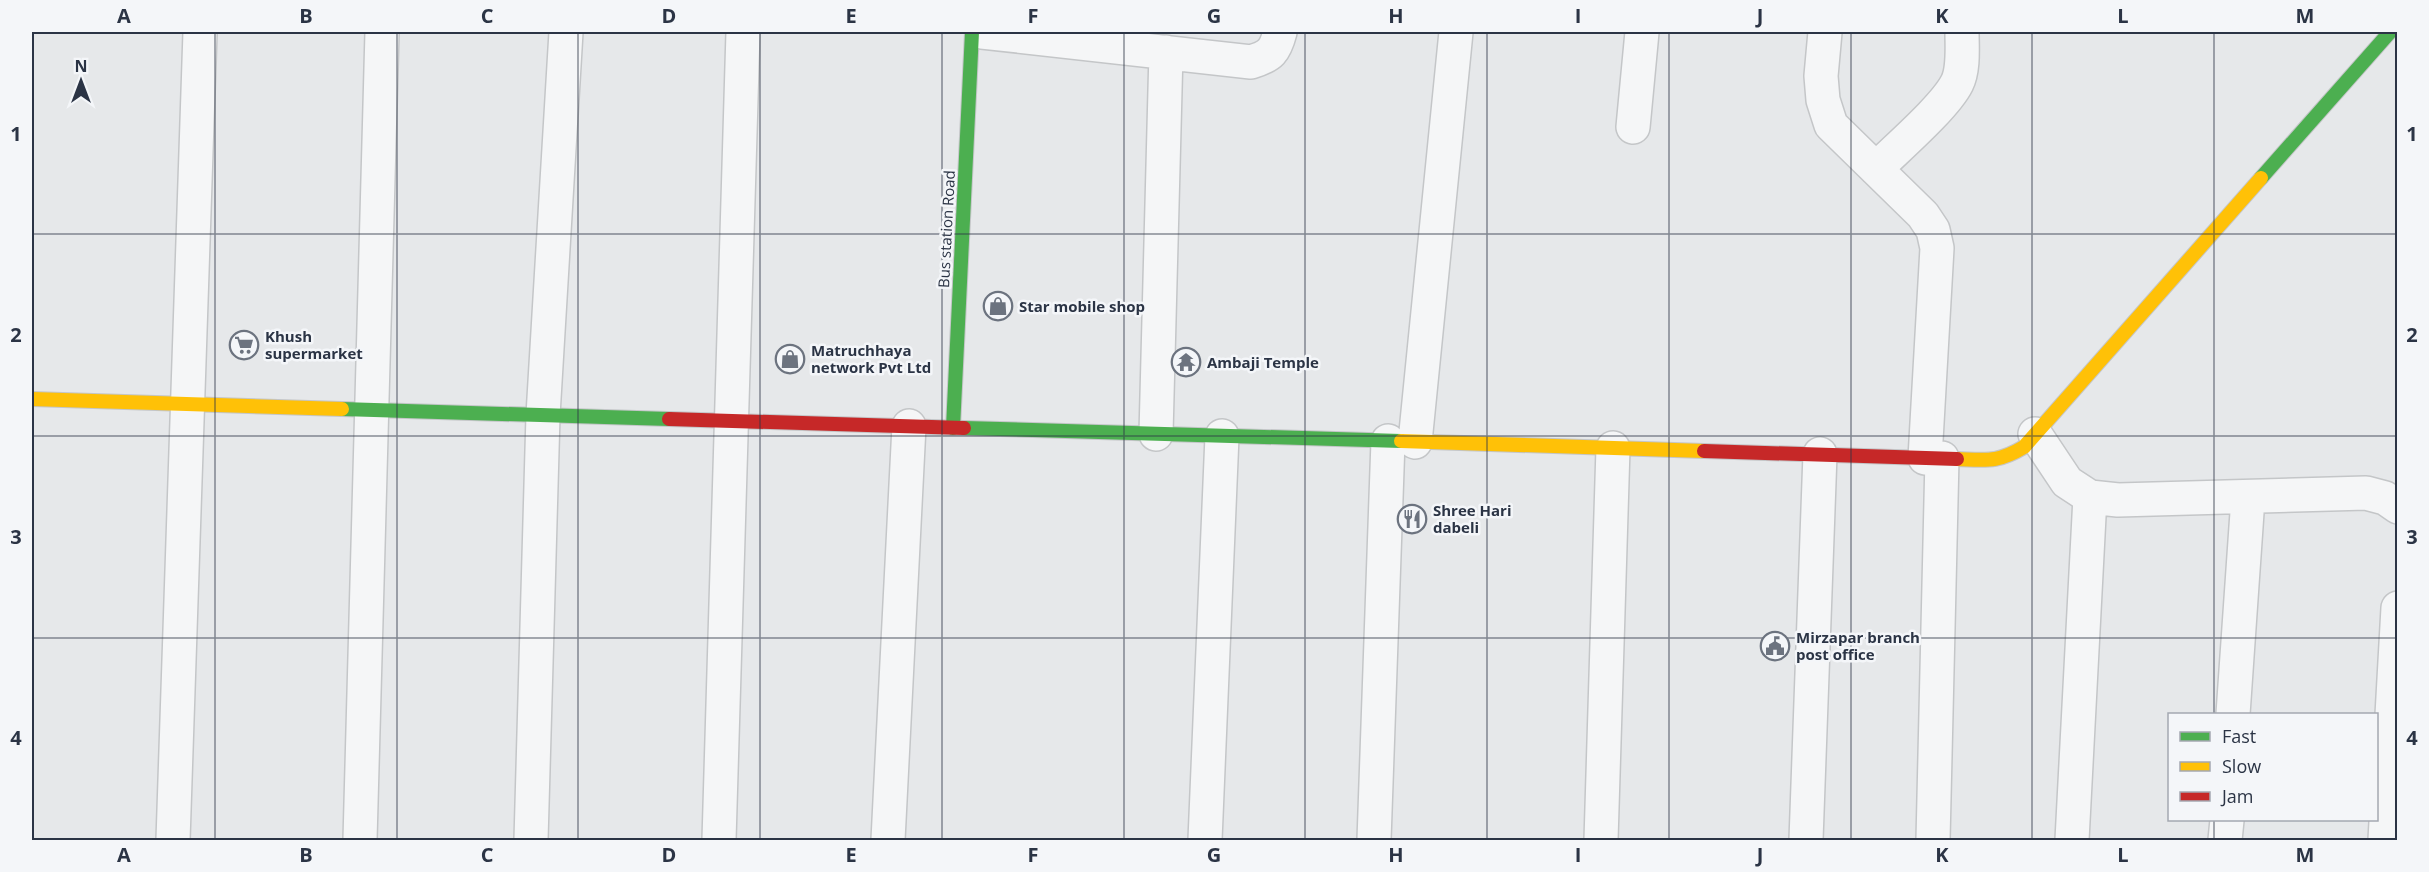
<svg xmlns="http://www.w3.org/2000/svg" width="2429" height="872" font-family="'Open Sans',sans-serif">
<rect width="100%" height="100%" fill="#e6e8ea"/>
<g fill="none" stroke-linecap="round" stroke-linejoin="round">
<g stroke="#c4c6c8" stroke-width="36">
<path id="street" d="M982,32L1251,62C1271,56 1275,51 1280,32
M1825,32L1821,76L1823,100L1831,125L1923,215L1933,230L1937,248L1925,458
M1633,127L1642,32
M1876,169C1897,148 1945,107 1957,83C1964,69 1962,47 1962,32
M1156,434L1166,52
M2035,434L2067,482L2090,497L2118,500L2366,493L2385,498L2398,507
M1415,442L1456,32
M2233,714L2248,498
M173,840L200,32
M360,840L382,32
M531,840L543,415L566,32
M719,840L743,32
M888,840L909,426
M1205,840L1222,436
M1374,840L1388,441
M1601,840L1613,448
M1806,840L1820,454
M1933,840L1942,458
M2072,840L2090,497
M2225,840L2227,820
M2385,840L2398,608"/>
</g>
<g stroke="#c4c6c8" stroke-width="16">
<path id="fast" d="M2261,178L2390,32
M342,409L669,419
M953,428L972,32
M964,428L1401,441"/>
</g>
<g stroke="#c4c6c8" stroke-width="16">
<path id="slow" d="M32,399L342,409
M1401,441L1704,451
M1957,459C1987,460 1997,463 2024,447L2261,178"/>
</g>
<g stroke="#c4c6c8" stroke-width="16">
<path id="jam" d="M669,419L964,428
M1704,451L1957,459"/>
</g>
<use href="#street" stroke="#f5f6f7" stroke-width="33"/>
<use href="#fast" stroke="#4caf50" stroke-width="14"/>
<use href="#slow" stroke="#ffc107" stroke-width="14"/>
<use href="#jam" stroke="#c62828" stroke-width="14"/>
</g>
<path fill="none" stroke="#2b3445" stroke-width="1.5" stroke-opacity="0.55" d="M215,32V840M397,32V840M578,32V840M760,32V840M942,32V840M1124,32V840M1305,32V840M1487,32V840M1669,32V840M1851,32V840M2032,32V840M2214,32V714M32,234H2398M32,436H2398M32,638H2398M2214,820V840"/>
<defs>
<g id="shop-ring" transform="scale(1.5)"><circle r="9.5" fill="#f4f6f9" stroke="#6c737f" stroke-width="1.5"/><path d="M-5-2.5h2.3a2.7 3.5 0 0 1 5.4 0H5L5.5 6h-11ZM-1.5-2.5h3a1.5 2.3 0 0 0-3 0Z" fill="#6c737f"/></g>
<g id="supermarket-ring" transform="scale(1.5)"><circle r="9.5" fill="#f4f6f9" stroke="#6c737f" stroke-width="1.5"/><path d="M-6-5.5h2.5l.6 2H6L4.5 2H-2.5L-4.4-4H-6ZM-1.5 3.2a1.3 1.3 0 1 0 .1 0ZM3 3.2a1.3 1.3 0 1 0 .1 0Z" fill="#6c737f"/></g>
<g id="temple-ring" transform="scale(1.5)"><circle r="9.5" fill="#f4f6f9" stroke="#6c737f" stroke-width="1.5"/><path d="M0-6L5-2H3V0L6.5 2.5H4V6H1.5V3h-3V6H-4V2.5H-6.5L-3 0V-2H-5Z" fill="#6c737f"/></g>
<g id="restaurant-ring" transform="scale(1.5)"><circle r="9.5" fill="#f4f6f9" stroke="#6c737f" stroke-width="1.5"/><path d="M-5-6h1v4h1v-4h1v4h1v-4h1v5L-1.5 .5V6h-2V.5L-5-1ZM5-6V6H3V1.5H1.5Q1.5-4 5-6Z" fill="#6c737f"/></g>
<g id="civic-ring" transform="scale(1.5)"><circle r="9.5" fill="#f4f6f9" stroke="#6c737f" stroke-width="1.5"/><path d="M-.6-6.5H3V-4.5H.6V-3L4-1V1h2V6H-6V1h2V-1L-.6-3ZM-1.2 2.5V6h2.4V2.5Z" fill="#6c737f"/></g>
</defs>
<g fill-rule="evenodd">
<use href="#shop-ring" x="998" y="306"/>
<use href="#supermarket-ring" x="244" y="345"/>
<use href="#shop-ring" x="790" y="359"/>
<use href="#temple-ring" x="1186" y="362"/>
<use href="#restaurant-ring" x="1412" y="519"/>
<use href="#civic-ring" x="1775" y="646"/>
</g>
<g text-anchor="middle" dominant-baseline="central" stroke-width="5" stroke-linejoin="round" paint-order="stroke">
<g font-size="15" fill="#2b3445" stroke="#f4f6f9">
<text transform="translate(946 229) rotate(-87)">Bus station Road</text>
</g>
<g font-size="15" font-weight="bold" fill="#2b3445" stroke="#f4f6f9" text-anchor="start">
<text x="1019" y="306">Star mobile shop</text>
<text x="265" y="336">Khush<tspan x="265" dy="17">supermarket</tspan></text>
<text x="811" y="350">Matruchhaya<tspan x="811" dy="17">network Pvt Ltd</tspan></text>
<text x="1207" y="362">Ambaji Temple</text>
<text x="1433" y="510">Shree Hari<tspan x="1433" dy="17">dabeli</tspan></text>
<text x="1796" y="637">Mirzapar branch<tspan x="1796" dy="17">post office</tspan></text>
</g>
</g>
<rect width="2429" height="872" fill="none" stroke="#f4f6f9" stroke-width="66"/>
<rect x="2168" y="713" width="210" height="108" fill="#f4f6f9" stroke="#a4a8b1" stroke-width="1.5"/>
<rect x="2180" y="732" width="30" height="9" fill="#4caf50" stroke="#a4a8b1" stroke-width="1.5"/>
<text x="2222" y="743" font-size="18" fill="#2b3445">Fast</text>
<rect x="2180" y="762" width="30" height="9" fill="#ffc107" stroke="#a4a8b1" stroke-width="1.5"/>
<text x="2222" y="773" font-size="18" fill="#2b3445">Slow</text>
<rect x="2180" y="792" width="30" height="9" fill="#c62828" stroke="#a4a8b1" stroke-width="1.5"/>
<text x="2222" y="803" font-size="18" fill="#2b3445">Jam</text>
<g transform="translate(81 81)" stroke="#f4f6f9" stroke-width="4.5" paint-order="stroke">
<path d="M0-4.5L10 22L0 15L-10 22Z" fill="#2b3445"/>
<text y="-9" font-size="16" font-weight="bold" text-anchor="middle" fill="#2b3445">N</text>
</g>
<rect x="33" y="33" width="2363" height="806" fill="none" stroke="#2b3445" stroke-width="2"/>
<g font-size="20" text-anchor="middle" font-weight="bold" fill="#2b3445">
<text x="124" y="23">A</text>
<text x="306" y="23">B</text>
<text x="487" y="23">C</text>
<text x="669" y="23">D</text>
<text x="851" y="23">E</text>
<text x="1033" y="23">F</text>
<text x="1214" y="23">G</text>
<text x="1396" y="23">H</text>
<text x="1578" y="23">I</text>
<text x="1760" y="23">J</text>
<text x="1942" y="23">K</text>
<text x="2123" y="23">L</text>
<text x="2305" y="23">M</text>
<text x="16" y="141">1</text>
<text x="2412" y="141">1</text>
<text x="16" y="342">2</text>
<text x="2412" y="342">2</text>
<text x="16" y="544">3</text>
<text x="2412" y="544">3</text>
<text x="16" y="745">4</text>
<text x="2412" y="745">4</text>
<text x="124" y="862">A</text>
<text x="306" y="862">B</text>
<text x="487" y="862">C</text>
<text x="669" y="862">D</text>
<text x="851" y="862">E</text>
<text x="1033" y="862">F</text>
<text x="1214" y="862">G</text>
<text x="1396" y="862">H</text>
<text x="1578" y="862">I</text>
<text x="1760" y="862">J</text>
<text x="1942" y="862">K</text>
<text x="2123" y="862">L</text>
<text x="2305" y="862">M</text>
</g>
</svg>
